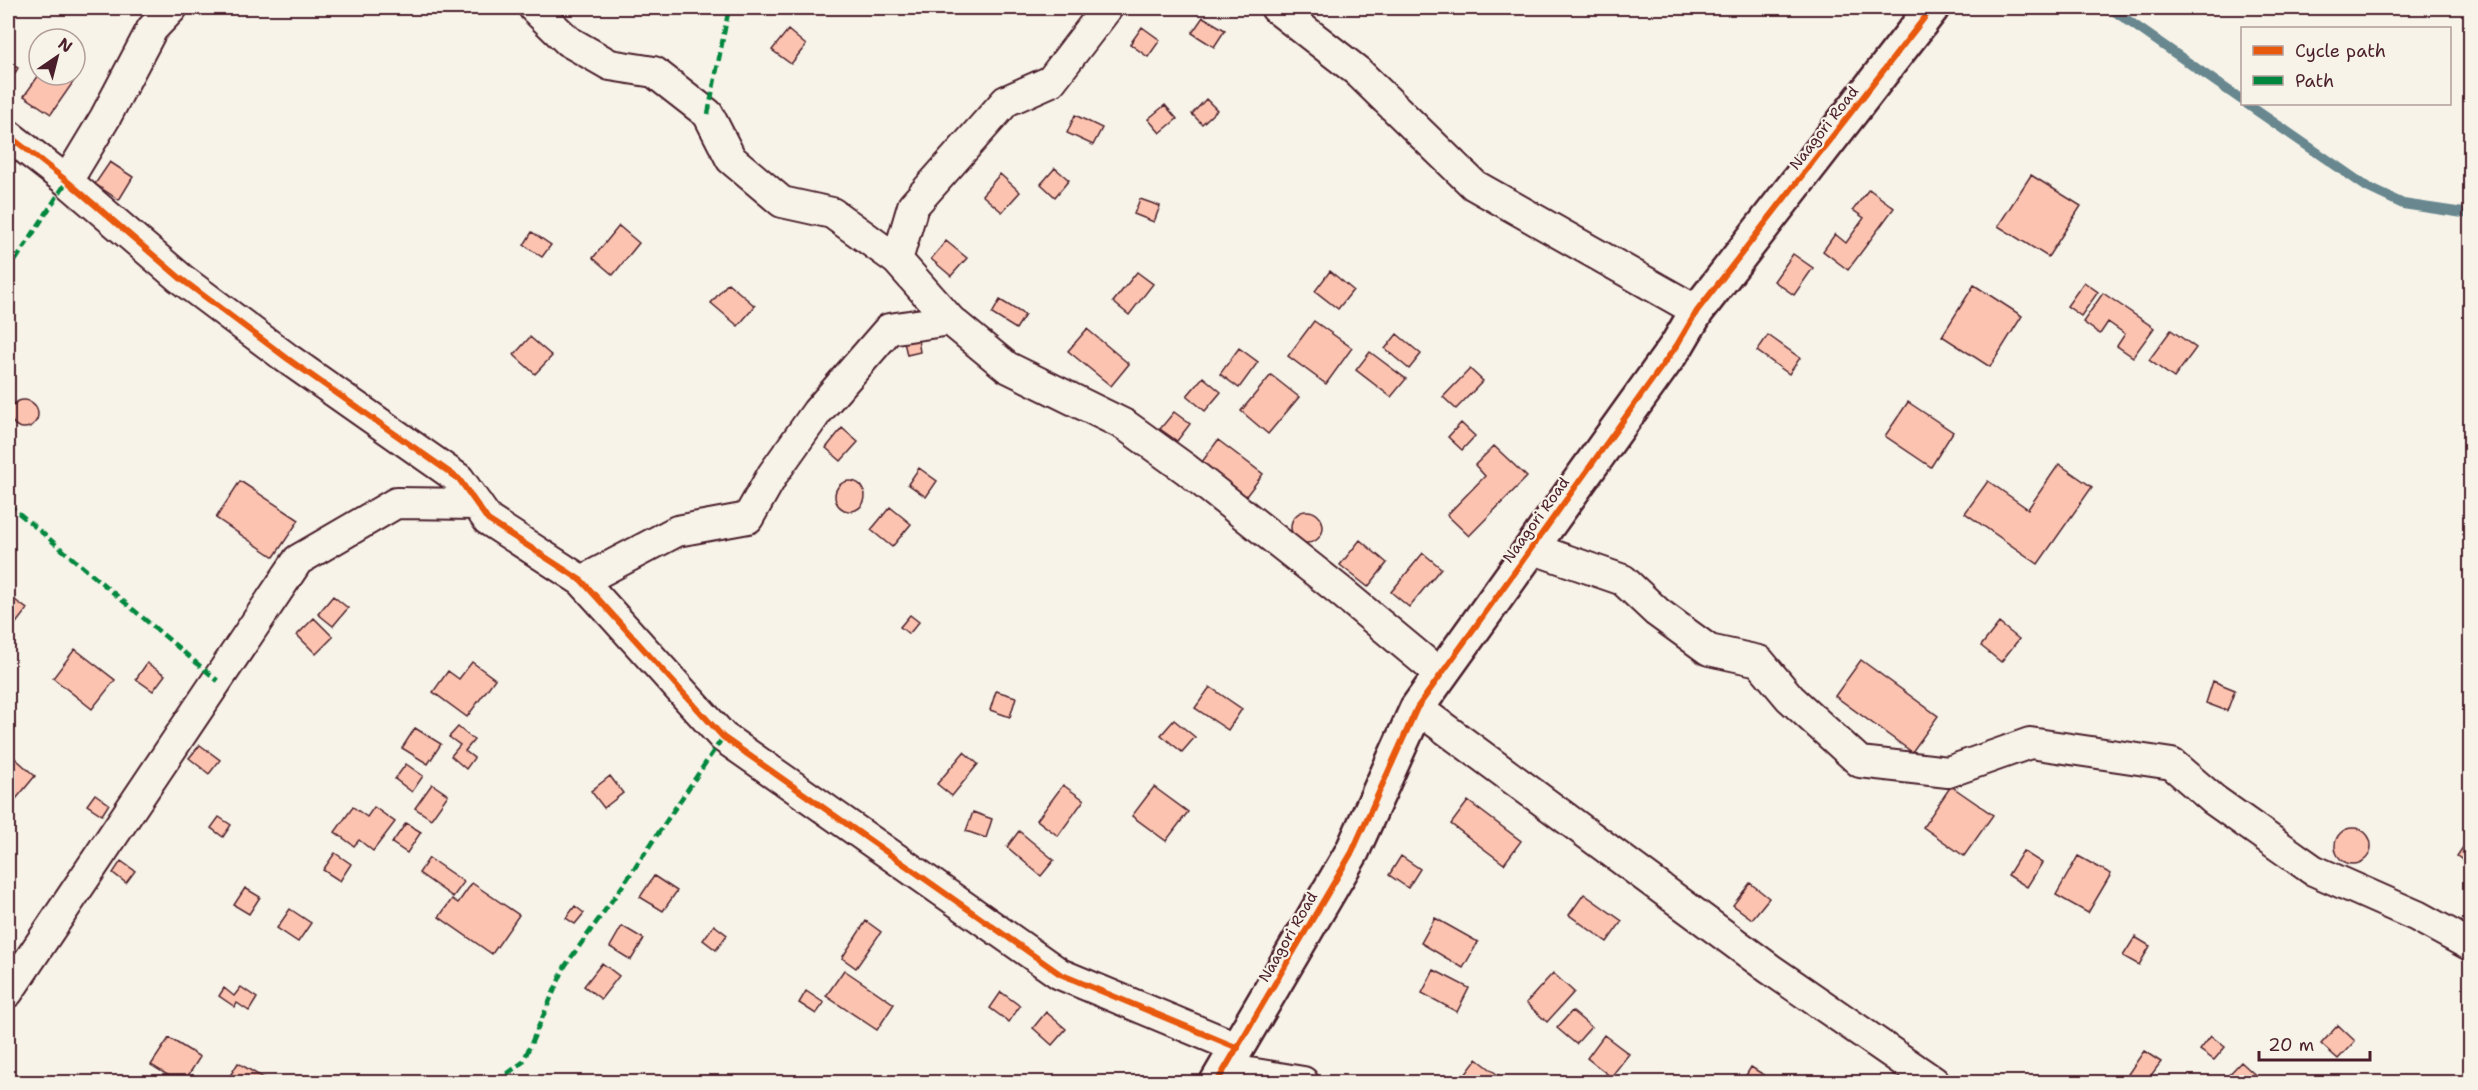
<svg xmlns="http://www.w3.org/2000/svg" width="2478" height="1090" font-family="'Shantell Sans',sans-serif">
<rect width="100%" height="100%" fill="#f7f3e8"/>
<filter id="ink" filterUnits="userSpaceOnUse"><feTurbulence type="fractalNoise" baseFrequency=".0167" numOctaves="2"/><feDisplacementMap in="SourceGraphic" scale="12" xChannelSelector="R" yChannelSelector="G"/><feConvolveMatrix kernelMatrix="1 2 1 2 8 2 1 2 1" color-interpolation-filters="sRGB"/></filter>
<g filter="url(#ink)">
<g fill="none" stroke-linecap="round" stroke-linejoin="round">
<path stroke="#67878f" stroke-width="10" d="M2110,8L2242,100
M2247,104L2367,187L2403,204L2470,214"/>
</g>
<path fill="#fcc4b0" stroke="#4a1f2b" stroke-width="1.5" d="M1203,17L1225,30L1214,47L1192,33Z
M1142,27L1160,40L1148,57L1130,44Z
M788,30L806,45L791,64L772,50Z
M8,62L18,68L8,85Z
M39,75H72L76,78L51,114L24,96Z
M1206,99L1217,110L1202,124L1192,114Z
M1165,105L1177,119L1160,133L1148,119Z
M1075,115L1102,128L1093,145L1067,133Z
M110,162L133,177L119,200L95,184Z
M1055,168L1069,180L1055,197L1041,184Z
M1000,174L1020,192L1002,212L982,195Z
M2031,175L2081,206L2048,257L1998,226Z
M1869,189L1894,208L1848,270L1823,251L1835,234L1846,243L1864,218L1853,210Z
M1140,199L1160,206L1154,222L1134,214Z
M619,226L639,243L613,275L593,258Z
M532,232L551,245L542,257L524,245Z
M946,241L967,258L951,276L931,259Z
M1793,254L1813,268L1794,295L1774,281Z
M1330,271L1353,290L1338,309L1315,291Z
M1137,272L1153,284L1129,315L1113,302Z
M2084,282L2098,292L2081,316L2067,306Z
M728,283L755,306L738,326L711,303Z
M1974,285L2022,316L1990,367L1942,336Z
M2103,293L2154,328L2133,357L2117,346L2125,334L2108,322L2100,334L2083,322Z
M1000,300L1025,315L1016,329L992,314Z
M1314,321L1352,348L1326,384L1288,356Z
M1087,329L1129,364L1111,386L1068,351Z
M2171,330L2196,348L2174,378L2149,360Z
M1397,334L1421,354L1409,369L1385,349Z
M1768,335L1800,358L1789,374L1757,351Z
M530,337L552,356L535,374L514,355Z
M918,340L920,352L907,355L904,342Z
M1239,348L1258,362L1239,388L1220,374Z
M1370,352L1406,379L1391,397L1356,370Z
M1470,369L1483,381L1456,409L1443,397Z
M1271,375L1299,397L1268,434L1241,411Z
M1203,377L1221,392L1205,411L1187,396Z
M10 414a14 14 0 1 1 28 0a14 14 0 1 1-28 0Z
M1908,402L1953,432L1931,467L1885,436Z
M1174,412L1190,424L1177,441L1160,429Z
M1461,423L1475,436L1462,450L1448,437Z
M842,428L858,442L841,461L826,448Z
M1218,440L1263,474L1243,500L1199,466Z
M1494,446L1527,477L1469,536L1447,515L1485,476L1475,465Z
M2059,464L2092,487L2038,564L1965,513L1988,481L2028,509Z
M919,468L937,481L926,497L908,484Z
M835 496a15 15 0 1 1 30 0a15 15 0 1 1-30 0Z
M240,481L299,520L274,557L216,518Z
M890,507L911,524L892,547L871,530Z
M1291 527a16 16 0 1 1 32 0a16 16 0 1 1-32 0Z
M1360,540L1387,563L1368,587L1340,565Z
M1423,553L1441,568L1409,607L1391,592Z
M8,595L27,609L10,631L8,629Z
M333,596L348,608L333,626L318,614Z
M910,615L919,622L909,634L900,627Z
M314,618L333,637L316,654L297,635Z
M1999,623L2019,639L2001,662L1981,646Z
M75,649L115,680L92,709L53,678Z
M1861,660L1938,716L1912,752L1835,696Z
M472,662L495,679L467,717L433,692L448,671L459,679Z
M147,663L165,675L153,691L136,679Z
M2213,681L2235,690L2227,711L2206,703Z
M1210,687L1242,709L1228,730L1195,708Z
M996,691L1016,697L1010,717L990,710Z
M1174,720L1195,737L1182,752L1161,735Z
M458,727L474,740L465,751L474,758L466,769L451,756L460,745L449,737Z
M415,728L441,744L428,764L402,748Z
M200,745L220,760L209,774L189,758Z
M8,752L35,776L11,805L8,803Z
M964,752L978,764L952,796L937,784Z
M406,764L423,776L412,792L395,779Z
M610,776L623,793L604,808L591,791Z
M432,784L448,795L431,819L415,808Z
M1063,785L1084,800L1058,836L1037,820Z
M1951,786L1993,815L1964,856L1923,827Z
M1154,787L1188,812L1166,841L1132,816Z
M95,794L109,804L102,815L87,805Z
M1468,801L1521,841L1504,864L1451,824Z
M353,807L367,817L374,807L395,822L373,851L359,840L354,846L335,832Z
M973,812L992,819L986,838L966,831Z
M219,817L231,825L223,837L211,828Z
M406,823L421,832L407,853L392,843Z
M2335 846a18 18 0 1 1 36 0a18 18 0 1 1-36 0Z
M1019,831L1054,860L1041,876L1007,847Z
M2470,837V865L2457,856Z
M2023,851L2042,863L2027,887L2008,875Z
M335,853L351,864L340,881L323,870Z
M1401,856L1420,869L1408,888L1389,875Z
M2078,856L2111,874L2088,913L2056,895Z
M429,858L464,882L453,897L419,873Z
M121,861L135,871L126,883L113,873Z
M654,876L677,891L663,911L640,897Z
M472,883L519,915L492,954L439,917L452,899L458,903Z
M1750,883L1769,898L1752,919L1733,905Z
M245,888L260,897L249,914L234,905Z
M1584,894L1622,921L1607,942L1569,915Z
M575,906L584,913L575,924L566,918Z
M290,909L311,923L298,942L277,928Z
M1435,918L1478,942L1463,968L1421,943Z
M866,921L881,932L856,968L842,958Z
M714,925L727,935L716,950L703,940Z
M622,926L644,939L631,960L610,947Z
M2135,937L2150,946L2139,965L2123,956Z
M602,963L619,976L601,999L584,986Z
M844,970L894,1004L877,1030L826,996Z
M1434,970L1469,988L1457,1012L1422,993Z
M1553,973L1574,992L1547,1022L1526,1003Z
M241,987L257,998L249,1011L237,1003L235,1007L219,996L224,988L234,996Z
M806,991L824,1003L816,1014L799,1003Z
M1001,992L1020,1006L1009,1022L990,1008Z
M1572,1011L1591,1027L1576,1044L1557,1028Z
M1046,1012L1066,1029L1052,1045L1033,1028Z
M2338,1025L2355,1041L2338,1059L2321,1044Z
M1604,1035L1629,1054L1611,1077L1587,1058Z
M2211,1036L2225,1047L2214,1060L2200,1050Z
M169,1038L200,1057L184,1082H179L151,1065Z
M2144,1051L2161,1062L2146,1082H2140L2128,1074Z
M1477,1059L1502,1078L1498,1082H1467L1462,1079Z
M2241,1062L2263,1082H2222Z
M238,1063L267,1080L266,1082H226Z
M1751,1067L1764,1075L1759,1082H1742Z"/>
<g fill="none" stroke-linecap="round" stroke-linejoin="round">
<g stroke="#4a1f2b" stroke-width="34">
<path id="minor" d="M534,8L568,41L610,65L654,72L708,114L731,159L782,202L832,213L897,260
M1107,8L1051,81L1006,101L913,206L897,260L950,320L1007,367L1125,425L1186,469L1339,590L1440,674
M1276,8L1357,71L1474,185L1697,311
M8,135L67,181L180,278L288,359L459,479L488,520L582,581L723,737L1060,974L1238,1048
M67,181L105,118L152,29L172,8
M1531,548L1623,580L1657,612L1709,650L1759,661L1790,698L1860,762L1948,772L2030,743L2172,764L2214,800L2313,870L2417,916L2470,945
M582,581L677,531L748,518L773,474L817,412L889,329L950,320
M1417,708L1770,969L1934,1082
M8,992L298,560L396,503L477,504
M1225,1069L1303,1082"/>
</g>
<g stroke="#4a1f2b" stroke-width="38">
<path id="tertiary" d="M1217,1082L1352,852L1417,708L1677,345L1697,311L1932,8"/>
</g>
<use href="#minor" stroke="#f7f3e8" stroke-width="30"/>
<use href="#tertiary" stroke="#f7f3e8" stroke-width="33"/>
<path stroke="#00873e" stroke-width="4.5" stroke-dasharray="9 4.5" stroke-linecap="butt" d="M708,114L729,8
M8,272L67,181
M8,504L218,681
M496,1082L523,1062L565,966L626,881L723,737"/>
<g stroke="#f7f3e8" stroke-width="10">
<path id="cycleway" d="M8,135L67,181L180,278L288,359L459,479L488,520L582,581L723,737L1060,974L1238,1048
M1217,1082L1352,852L1417,708L1677,345L1697,311L1932,8"/>
</g>
<use href="#cycleway" stroke="#e8590c" stroke-width="6"/>
</g>
</g>
<g text-anchor="middle" dominant-baseline="central" stroke-width="4.5" stroke-linejoin="round" paint-order="stroke">
<g font-size="15" fill="#4a1f2b" stroke="#f7f3e8">
<text transform="translate(1824 128) rotate(-52)">Naagori Road</text>
<text transform="translate(1536 520) rotate(-54)">Naagori Road</text>
<text transform="translate(1288 937) rotate(-60)">Naagori Road</text>
</g>
</g>
<rect width="2478" height="1090" fill="none" stroke="#f7f3e8" stroke-width="30"/>
<rect x="15" y="15" width="2448" height="1060" fill="none" stroke="#4a1f2b" stroke-width="2" filter="url(#ink)"/>
<rect x="2241" y="27" width="210" height="78" fill="#f7f3e8" stroke="#b29e9c" stroke-width="1.5"/>
<rect x="2253" y="46" width="30" height="9" fill="#e8590c" stroke="#b29e9c" stroke-width="1.5"/>
<text x="2295" y="57" font-size="18" fill="#4a1f2b">Cycle path</text>
<rect x="2253" y="76" width="30" height="9" fill="#00873e" stroke="#b29e9c" stroke-width="1.5"/>
<text x="2295" y="87" font-size="18" fill="#4a1f2b">Path</text>
<g transform="translate(57 57) rotate(35)"><circle r="28" fill="#f7f3e8" stroke="#b29e9c" stroke-width="1.5"/>
<path d="M0-4.5L10 22L0 15L-10 22Z" fill="#4a1f2b"/>
<text y="-9" font-size="16" font-weight="bold" text-anchor="middle" fill="#4a1f2b">N</text>
</g>
<path d="M2259 1051v9h111v-9" fill="none" stroke="#4a1f2b" stroke-width="3"/>
<text x="2268" y="1051" font-size="18" fill="#4a1f2b" stroke="#f7f3e8" stroke-width="4.5" paint-order="stroke">20 m</text>
</svg>
